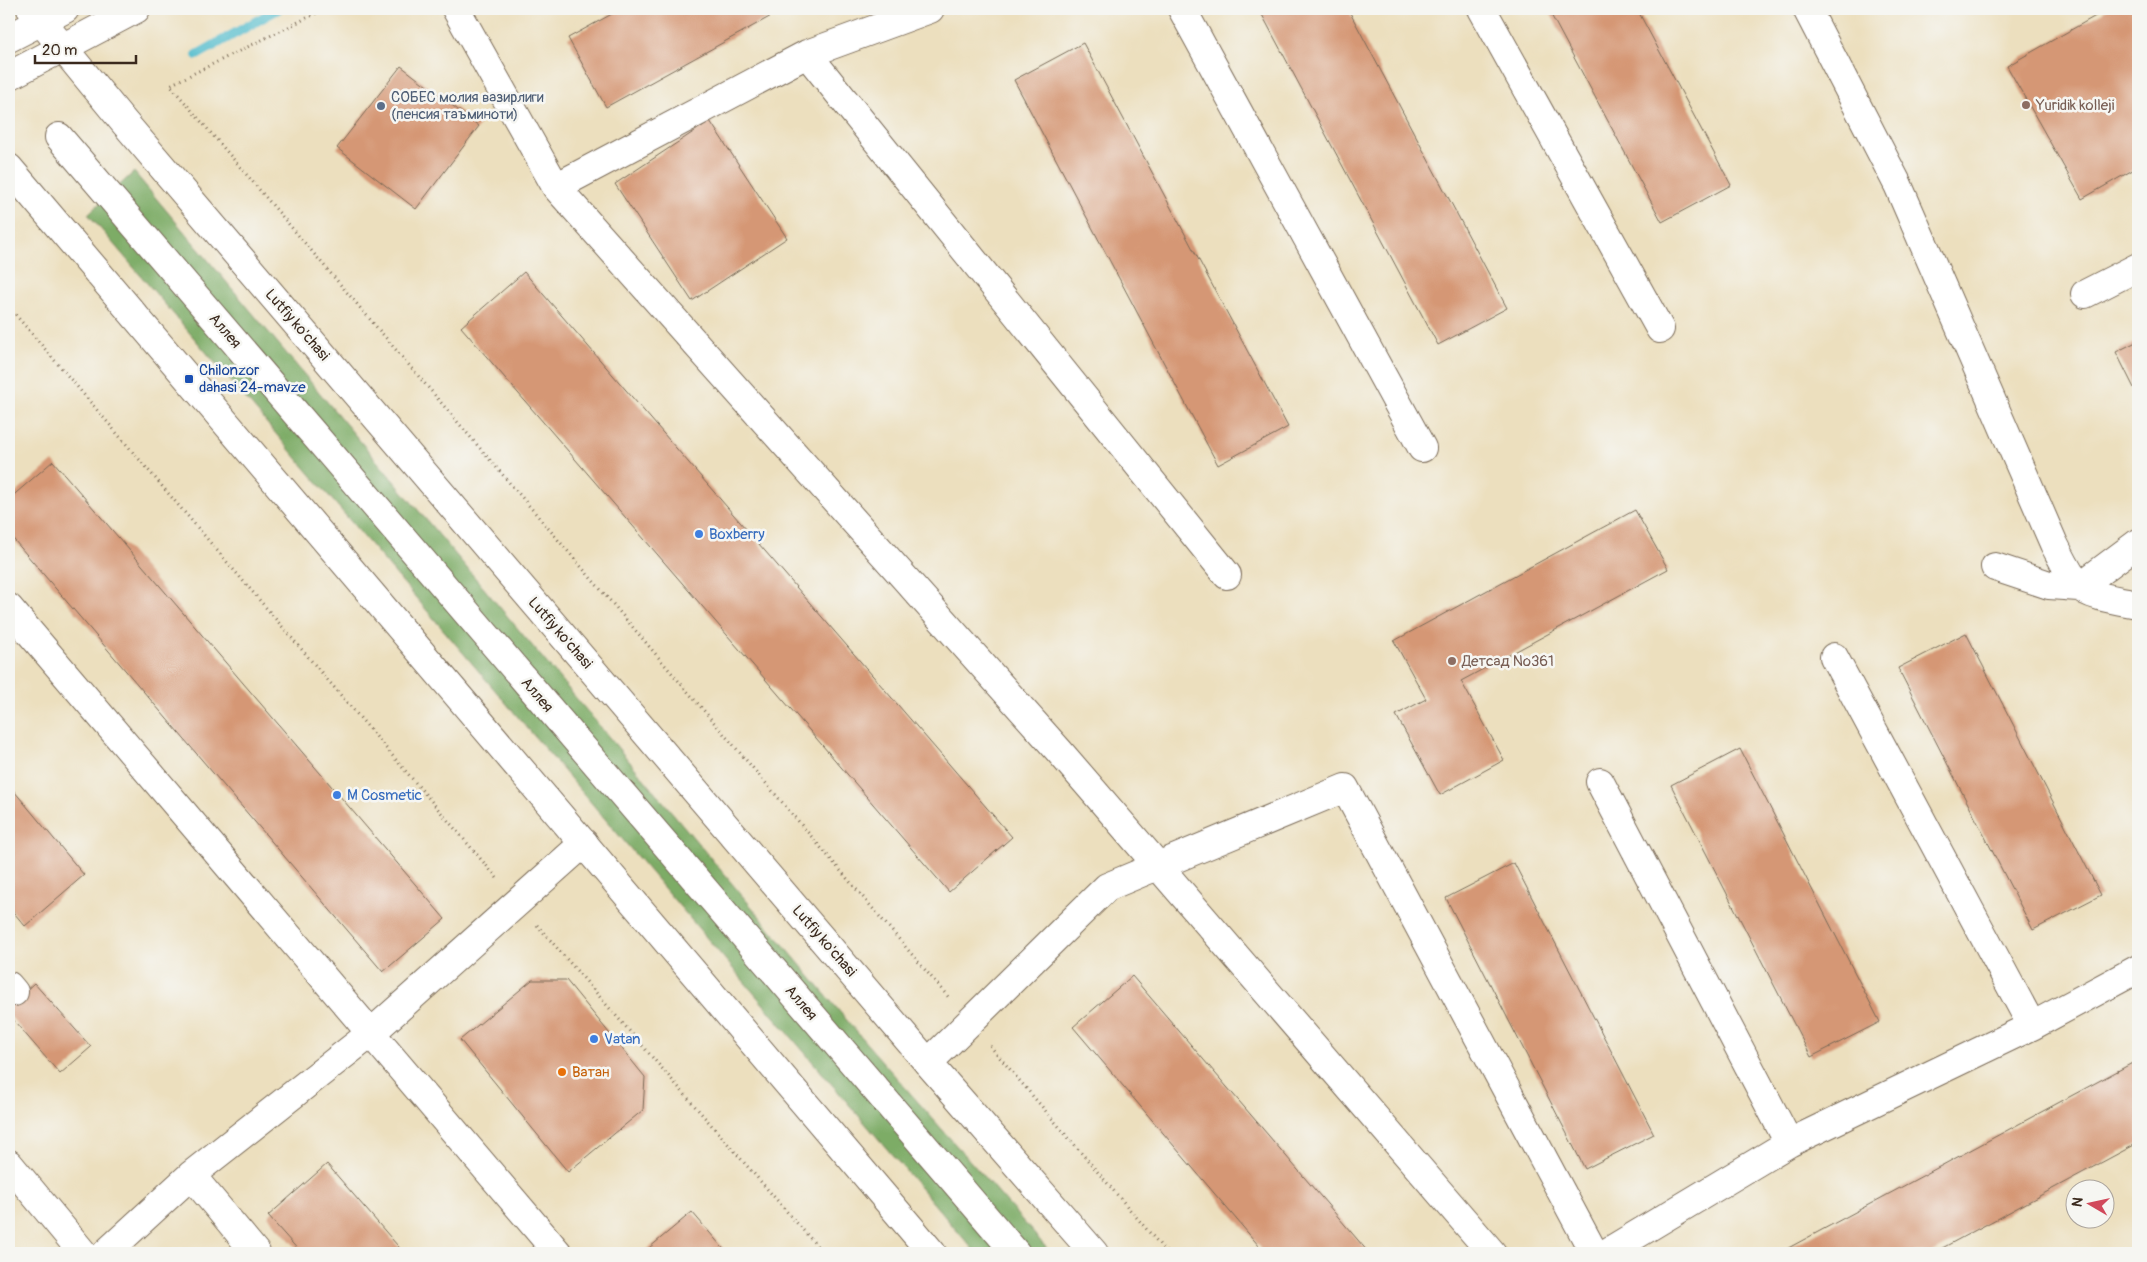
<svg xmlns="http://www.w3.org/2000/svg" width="2147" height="1262" font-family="Pangolin,sans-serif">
<rect width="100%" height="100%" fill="#f6f6f2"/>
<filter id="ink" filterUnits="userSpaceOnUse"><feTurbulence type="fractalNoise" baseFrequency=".02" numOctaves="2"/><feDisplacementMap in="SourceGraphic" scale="10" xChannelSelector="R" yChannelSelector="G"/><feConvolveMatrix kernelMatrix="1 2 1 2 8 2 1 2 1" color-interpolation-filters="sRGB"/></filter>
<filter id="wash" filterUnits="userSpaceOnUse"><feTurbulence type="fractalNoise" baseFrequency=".0096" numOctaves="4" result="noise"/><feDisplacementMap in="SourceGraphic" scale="20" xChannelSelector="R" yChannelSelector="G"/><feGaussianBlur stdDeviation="1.12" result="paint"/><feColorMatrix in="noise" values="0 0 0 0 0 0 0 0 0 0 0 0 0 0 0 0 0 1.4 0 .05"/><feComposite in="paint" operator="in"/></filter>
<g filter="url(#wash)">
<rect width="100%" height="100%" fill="#ecdfbe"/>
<path fill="#7dac66" stroke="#5c6b42" d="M134,172L866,1043L1051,1253H976L88,214Z"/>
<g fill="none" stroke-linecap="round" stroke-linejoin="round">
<path stroke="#50bbcc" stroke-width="10" d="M197,55L278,9"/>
</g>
<g id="blocks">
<path fill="#d59774" d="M621,9H784L606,107L568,38Z
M1259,9H1348L1507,308L1438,345Z
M1548,9H1637L1731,185L1662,222Z
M2108,9H2138V167L2082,199L2007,66Z
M1083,43L1288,427L1218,465L1014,80Z
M401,66L479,126L416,209L337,148Z
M710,121L787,238L692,301L615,184Z
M524,272L1012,837L949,892L461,327Z
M2138,341V396L2116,352Z
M53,461L445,919L383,972L9,534V499Z
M1635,510L1668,569L1461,681L1504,760L1440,795L1396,715L1426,699L1394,641Z
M1966,633L2101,895L2033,930L1898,668Z
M1740,749L1880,1022L1811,1057L1671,785Z
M9,785L84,875L25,926L9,907Z
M1514,863L1654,1134L1585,1169L1446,898Z
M1132,976L1369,1253H1265L1073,1027Z
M532,980H566L645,1077L643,1110L568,1172L460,1040Z
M34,983L91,1047L60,1074L9,1015V1006Z
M2138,1060V1143L1933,1253H1779Z
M327,1164L404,1253H301L268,1216Z
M692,1212L727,1253H643Z"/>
</g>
</g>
<g filter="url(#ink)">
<use href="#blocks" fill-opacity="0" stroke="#796956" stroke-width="1"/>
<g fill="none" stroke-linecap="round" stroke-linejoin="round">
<g stroke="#796956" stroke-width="30">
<path id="minor" d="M456,9L556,187
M930,9L807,54L556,187L1059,751L1492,1253
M1182,9L1422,448
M1482,9L1660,329
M1807,9L1898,185L2054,544C2061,557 2068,573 2078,585C2088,597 2123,601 2138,604
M807,54L1227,575
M59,137L1016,1253
M2085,294L2138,267
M1995,567L2049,585L2079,587L2138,543
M9,608L558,1253
M1834,657L2032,1026
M1600,782L1789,1143
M9,986L14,992
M928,1063L1107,887L1345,788L1594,1253
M9,1164L83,1253
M191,1175L256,1253
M106,1253L191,1175L370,1034L584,843
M1606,1253L1789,1143L2032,1026L2138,969"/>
</g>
<g stroke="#796956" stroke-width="30">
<path id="major" d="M31,9L123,121L928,1063L1094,1253
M9,38L65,9
M9,76L136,9
M9,168L932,1253"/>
</g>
<path stroke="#796956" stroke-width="3" stroke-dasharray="1 4" stroke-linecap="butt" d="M325,9L170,85L950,999
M9,307L497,878
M537,925L823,1253
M990,1046L1167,1253"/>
<use href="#minor" stroke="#fff" stroke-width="28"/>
<use href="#major" stroke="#fff" stroke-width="28"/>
</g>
</g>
<g fill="#8d6e63" stroke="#f6f6f2" stroke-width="2">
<circle cx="2026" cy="105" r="5"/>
<circle cx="1452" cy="661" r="5"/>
</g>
<circle fill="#5c6f8a" stroke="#f6f6f2" stroke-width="2" cx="381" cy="106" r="5"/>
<rect fill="#1a4fb4" stroke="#f6f6f2" stroke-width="2" x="184" y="374" width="10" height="10" rx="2.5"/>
<g fill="#3f7fe0" stroke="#f6f6f2" stroke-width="2">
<circle cx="699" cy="534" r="5"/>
<circle cx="337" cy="795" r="5"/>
<circle cx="594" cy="1039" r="5"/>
</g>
<circle fill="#e8710a" stroke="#f6f6f2" stroke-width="2" cx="562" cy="1072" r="5"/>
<g text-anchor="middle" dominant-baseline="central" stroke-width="5" stroke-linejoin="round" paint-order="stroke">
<g font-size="15" fill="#4e5e75" stroke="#f6f6f2" text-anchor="start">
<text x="391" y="97">СОБЕС молия вазирлиги<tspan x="391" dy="17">(пенсия таъминоти)</tspan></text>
</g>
<g font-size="15" fill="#785e54" stroke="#f6f6f2" text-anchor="start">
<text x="2036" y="105">Yuridik kolleji</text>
<text x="1462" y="661">Детсад №361</text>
</g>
<g font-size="15" fill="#3b2a1e" stroke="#f6f6f2">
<text transform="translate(297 325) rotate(49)">Lutfiy ko'chasi</text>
<text transform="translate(225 331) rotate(49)">Аллея</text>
<text transform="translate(560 633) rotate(49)">Lutfiy ko'chasi</text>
<text transform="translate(537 695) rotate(49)">Аллея</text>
<text transform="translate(824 941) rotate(49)">Lutfiy ko'chasi</text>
<text transform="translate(801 1003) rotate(49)">Аллея</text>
</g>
<g font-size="15" fill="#164399" stroke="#f6f6f2" text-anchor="start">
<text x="199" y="370">Chilonzor<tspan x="199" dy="17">dahasi 24-mavze</tspan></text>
</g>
<g font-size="15" fill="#366cbe" stroke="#f6f6f2" text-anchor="start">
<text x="709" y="534">Boxberry</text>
<text x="347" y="795">M Cosmetic</text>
<text x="604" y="1039">Vatan</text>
</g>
<g font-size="15" fill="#c56008" stroke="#f6f6f2" text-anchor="start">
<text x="572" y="1072">Ватан</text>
</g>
</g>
<rect width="2147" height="1262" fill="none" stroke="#f6f6f2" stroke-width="30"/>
<g transform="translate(2090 1204) rotate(279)"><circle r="24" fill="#f6f6f2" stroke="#aba49d"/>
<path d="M0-4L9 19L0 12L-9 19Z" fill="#d1495b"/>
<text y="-8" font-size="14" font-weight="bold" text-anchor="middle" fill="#3b2a1e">N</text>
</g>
<path d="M35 55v8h101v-8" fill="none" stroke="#3b2a1e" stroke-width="2.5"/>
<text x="42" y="55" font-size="15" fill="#3b2a1e" stroke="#f6f6f2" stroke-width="4" paint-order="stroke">20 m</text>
</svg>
